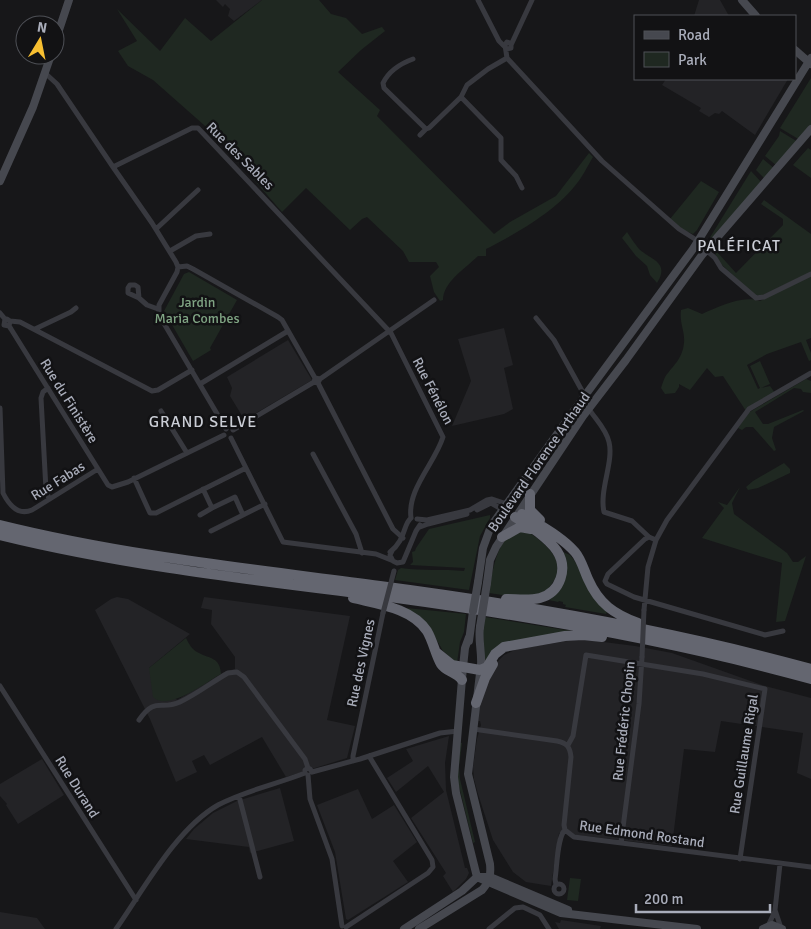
<svg xmlns="http://www.w3.org/2000/svg" width="811" height="929" font-family="Signika,sans-serif">
<rect width="100%" height="100%" fill="#171719"/>
<path fill="#232326" d="M216,0H262L234,21L228,16L230,9L225,4L223,7Z
M699,0H720L729,16H694Z
M666,79H788L755,135L722,111L719,114L715,113L709,117L699,111L701,108L662,85Z
M504,328L513,365L504,368L513,409L504,414L452,426L471,381L458,339Z
M288,340L312,380L246,419H244L230,396L232,388L227,377Z
M117,597L128,599L190,634L149,668L177,700L226,671L235,669V657L211,624L212,610L201,608L204,597L350,616L327,720L355,726L347,758L286,777L262,737L210,765L204,755L192,761L197,772L176,782L150,719L95,610L111,599Z
M580,639L635,646L672,653L765,686L811,698V779L797,773L803,733L721,721L715,752L684,749L672,846L559,833L551,886L526,882L513,872L493,840L478,794L474,779L473,767L477,739L481,725L480,721H478L480,702L493,671L498,661L504,655L517,649Z
M449,736L445,763L446,790L465,868H467L469,873L466,879L453,892L443,876L446,873L411,818L444,792L428,766L396,792L387,778L413,761L406,749Z
M42,759L64,795L18,824L6,805L7,804L0,796V784Z
M280,788L294,841L250,853L249,847L186,839L194,829L213,813L237,801Z
M358,789L372,819L394,805L417,842L393,861L408,882L348,920L346,919L335,852L317,805Z
M0,912L37,918L45,929H0Z
M561,920L601,926L600,929H559L555,922L560,923Z"/>
<path fill="#1f2821" d="M262,0H319L331,14L346,18L362,34L382,27L385,31L361,50L338,72L380,110L377,116L494,234L510,222L556,196L589,153L593,157C587,167 582,178 574,187C554,212 514,235 486,249V256H478C466,268 443,282 443,300L440,301L434,292L430,276L439,267L436,262H409L403,251L367,217L362,219L350,230L306,188L282,212L213,133L153,80L128,66L118,51L137,41L117,9L160,51L185,18L211,41Z
M811,78V127L800,140L780,128Z
M780,131L798,142L777,166L765,156L779,136Z
M808,148L811,150V178L793,165Z
M763,159L775,169L765,179L756,170Z
M751,171L762,183L711,242L709,239Z
M701,181L719,192L697,230L693,234L680,229L670,219Z
M764,200L811,234V272L763,295L755,296L720,263L715,254L718,250V253L736,273L783,225V219L761,204Z
M627,232C631,238 635,244 639,249C651,260 670,262 657,283L650,275L647,266L636,256L622,238Z
M189,272L237,300L210,348L211,350L193,361L164,311L184,274Z
M811,275V338L806,340L811,353V360L809,361L801,342L767,354L747,365L758,389L760,388L750,366L760,361L770,384L761,388L770,386L775,393L746,411L723,376L715,377L707,368L690,390L679,384V387L675,393L665,394L661,388C663,383 664,377 668,373C674,365 680,360 683,349C687,332 679,326 681,310L688,308L702,314C719,307 741,295 760,301Z
M806,379L811,381V393L803,392L801,389L794,388L755,412L763,424H768L803,410L804,411L774,427L772,438L776,450L774,451L753,427H746L742,430L738,428L748,413L753,410Z
M784,463L790,469V473L758,488L748,490L746,487L753,481Z
M740,487L732,503L734,514L787,553L793,562H798L806,556L785,621L776,622L782,563L702,538L724,508L718,502L727,505Z
M490,515V518L480,536L469,590L395,580L398,570L401,568C423,571 443,569 464,571L465,568L410,565L413,562L412,552L415,551L416,548L429,529Z
M527,531C543,542 569,561 553,582C549,589 543,593 535,595C520,599 503,595 489,593C491,578 496,542 512,534C516,532 523,532 527,531Z
M563,552L570,555L574,560L607,612L606,614L565,607L566,605L563,604V602L559,601L558,602L549,600L554,595Z
M406,608L466,614L464,632L460,642L457,663L443,651L431,630Z
M485,617L578,632L507,644L486,664C477,650 483,631 485,617Z
M186,638C189,644 192,650 199,653C210,659 220,657 221,674C206,682 168,712 153,697L149,668Z
M459,743H462L459,767L460,779L475,842L473,843L457,778Z
M570,878L581,879L578,901L567,900Z"/>
<g fill="none" stroke-linecap="round" stroke-linejoin="round">
<path stroke="#38393f" stroke-width="5" d="M478,0L499,41L504,46
M511,45L532,0
M506,49L511,48V45L510,43L507,42L505,45L507,58L602,161L679,229L698,241
M413,59C402,63 389,71 383,83L384,88L426,129
M45,73L57,84L113,167L152,223L176,262L178,267L177,272L159,305V315L226,429
M461,97L501,138V160L516,176L522,188
M420,135L426,129L429,128L461,97L467,85L488,69L507,58
M113,167L192,128H198L391,333L443,437C435,463 407,489 411,518
M156,229L198,190
M706,250L715,258L721,268L756,298L764,297L811,274
M170,251L196,236L210,234
M178,267L187,266L193,269L278,317L282,320L315,378
M139,298L128,293V288L130,285H135L138,287L139,298L147,305L158,309
M0,313L5,319
M536,318L554,340L591,407
M10,321L20,322L152,391L158,390L192,370
M9,326L10,321L7,319H5L4,325L9,326L11,329L108,485L112,487L128,482L224,435
M35,329L71,312L76,308
M320,379L434,300
M318,383L393,529L403,538
M200,384L288,331
M48,388L43,392L41,398L46,490L49,499
M0,408L3,493C9,505 18,516 32,510L98,469
M589,409C596,420 606,429 609,442C614,462 599,490 604,512L632,521L649,537
M161,411L187,453
M233,430L314,382L318,383L320,379L315,378L314,382
M231,438L283,542L376,554L391,560
M313,454L356,534L362,553
M134,478L150,513H156L246,468
M203,489L212,508L235,497L243,515L265,504
M477,510L491,503L503,510
M200,515L212,508
M417,519L427,520L470,510L487,500L492,499L507,504
M420,527L428,524L467,514
M211,531L243,515
M656,540L649,537L645,539L608,574L605,581L607,584L634,597L765,635L783,631
M392,551L390,555L393,561L397,563L403,562L416,531L420,525
M390,552C406,540 403,524 411,518
M644,610L648,567L656,540L667,520L749,409L811,373
M0,686L136,900
M139,720C156,696 160,711 180,702C197,694 212,682 228,673L237,672L244,677L305,759L308,768
M473,729L557,741C567,743 570,747 571,757L564,825L565,830L574,837L811,867
M568,745L573,736L586,655L703,674L765,689L740,859
M353,761V756L383,613
M312,772L360,759L440,733L458,731
M308,775L310,799L332,859L342,926
M239,796L260,877
M621,843L639,704L642,657
M780,864L775,910L781,928
M554 889a5 5 0 1 1 10 0a5 5 0 1 1-10 0Z
M556,885L555,879C557,868 557,837 565,830
M768,926L775,911
M346,927L428,873L433,867L432,860L369,756
M116,929C144,889 176,829 218,805C244,791 277,784 305,773V770L308,768L310,769L312,772
M489,929L515,908L523,907L540,915L549,929"/>
<path stroke="#46484f" stroke-width="8" d="M742,0L756,16
M55,42L69,0
M795,50L811,64
M0,181L33,107L51,55
M478,582L483,548L491,526L578,405L693,249L811,58
M487,583L490,560L496,547L583,416L626,360L702,255L811,129
M469,637L465,648L463,667L454,777L456,793L477,877
M469,641L473,611
M477,877L561,913L697,929
M404,929L462,891L477,877H490L568,910
M419,929L482,890C490,881 491,875 490,864L468,774L481,665C482,652 478,640 480,627
M763,929L772,925L782,929"/>
<path stroke="#646670" stroke-width="10" d="M530,494V510L540,520
M522,514C539,525 561,536 575,552C581,559 584,570 588,579C599,604 614,614 638,623
M0,525C125,556 253,569 380,586C525,605 670,630 811,669
M0,535C130,567 264,581 397,598C536,617 675,641 811,679
M502,537L520,527L531,529
M353,598C378,604 412,608 427,631C433,641 436,656 441,664C446,672 457,672 462,680
M506,599C517,599 529,601 540,598C561,592 568,568 557,551C549,539 528,524 515,517
M437,653L452,665L480,670L487,667L495,654L504,647L565,636L583,635L602,637
M476,703L485,678L493,664"/>
<path stroke="#38393f" stroke-width="5" d="M383,613L394,571
M642,657L644,610"/>
<path stroke="#46484f" stroke-width="8" d="M473,611L478,582
M480,627L487,583"/>
</g>
<g text-anchor="middle" dominant-baseline="central" stroke-width="5" stroke-linejoin="round" paint-order="stroke">
<g font-size="14" fill="#a9adba" stroke="#121214">
<text transform="translate(240 156) rotate(45)">Rue des Sables</text>
<text transform="translate(433 391) rotate(63)">Rue Fénélon</text>
<text transform="translate(69 401) rotate(58)">Rue du Finistère</text>
<text transform="translate(539 462) rotate(-55)">Boulevard Florence Arthaud</text>
<text transform="translate(58 481) rotate(-32)">Rue Fabas</text>
<text transform="translate(361 663) rotate(-78)">Rue des Vignes</text>
<text transform="translate(624 721) rotate(-84)">Rue Frédéric Chopin</text>
<text transform="translate(744 754) rotate(-81)">Rue Guillaume Rigal</text>
<text transform="translate(77 787) rotate(58)">Rue Durand</text>
<text transform="translate(642 834) rotate(8)">Rue Edmond Rostand</text>
</g>
<g font-size="14" fill="#80a584" stroke="#121214">
<text x="197" y="302">Jardin<tspan x="197" dy="16">Maria Combes</tspan></text>
</g>
<g font-size="16" letter-spacing="1" fill="#cacdd5" stroke="#121214">
<text x="739" y="246">PALÉFICAT</text>
<text x="203" y="422">GRAND SELVE</text>
</g>
</g>
<rect x="634" y="15" width="162" height="65" fill="#121214" stroke="#4e5056"/>
<rect x="644" y="31" width="25" height="8" fill="#46484f" stroke="#4e5056"/>
<text x="678" y="40" font-size="15" fill="#a9adba">Road</text>
<rect x="644" y="52" width="25" height="15" fill="#1f2821" stroke="#4e5056"/>
<text x="678" y="65" font-size="15" fill="#a9adba">Park</text>
<g transform="translate(40 40) rotate(10)"><circle r="24" fill="#121214" stroke="#4e5056"/>
<path d="M0-4L9 19L0 12L-9 19Z" fill="#f7bf31"/>
<text y="-8" font-size="14" font-weight="bold" text-anchor="middle" fill="#a9adba">N</text>
</g>
<path d="M636 904v8h134v-8" fill="none" stroke="#a9adba" stroke-width="2.5"/>
<text x="644" y="904" font-size="15" fill="#a9adba" stroke="#121214" stroke-width="4" paint-order="stroke">200 m</text>
</svg>
